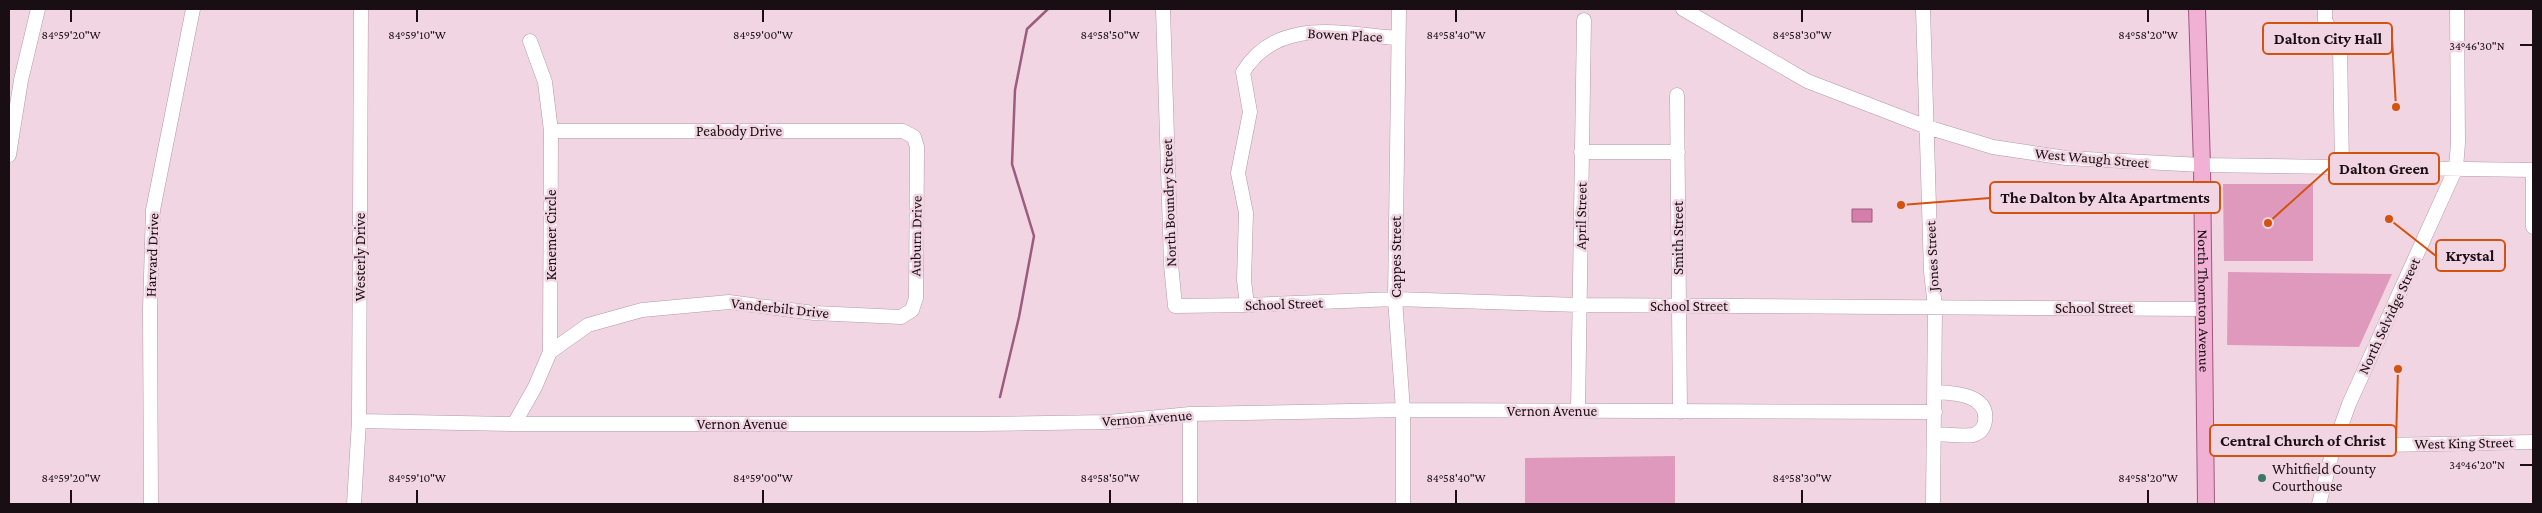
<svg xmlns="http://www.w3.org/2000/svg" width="2542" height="513" font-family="'Crimson Pro',serif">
<rect width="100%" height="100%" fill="#f1d5e2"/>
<path fill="#df99bd" d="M2223,184H2313V261H2224Z
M2228,272L2392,274L2359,347L2227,345Z
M1675,456V504H1525V458Z"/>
<path fill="#d57eac" stroke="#9c5c7e" d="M1852,209H1872V222H1852Z"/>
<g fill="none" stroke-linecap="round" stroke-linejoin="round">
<path stroke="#9c5c7e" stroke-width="2.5" d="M1000,397L1019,317L1034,236L1012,164L1015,90L1027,29L1048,9"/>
<g stroke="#b499a6" stroke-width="15">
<path id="minor" d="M1163,9L1171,264L1175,306L1247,305L1395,299L1580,305L2203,309
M1399,9L1395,299L1403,410V504
M1683,9L1807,81L1927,127L1993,147L2066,158L2202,165L2533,170
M1923,9L1931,272L1935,307L1933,504
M2325,9V20L2340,48L2342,166
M1677,95L1680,412
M1581,152H1678
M9,155L21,80L38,9
M2533,170V227
M1247,305L1244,280L1246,213L1238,173L1250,112L1243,72C1278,16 1342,34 1398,38
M550,352L588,325L642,310L729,302L814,313L901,317L912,310L916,298L917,147L914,137L903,131H551
M1578,411L1584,20
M359,421L514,424H980L1108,422L1190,414L1403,410L1935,412
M514,424L535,387L550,352L551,131L545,82L530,41
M1935,434C1946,434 1962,437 1973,435C1980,433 1984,428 1985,421C1989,394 1953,393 1935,392
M2334,446L2533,442
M151,504L150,310L153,210L193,9
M354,504L359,421L361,9
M1190,504V414
M2319,504L2334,446L2349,404L2456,168L2458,143L2457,9"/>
</g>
<g stroke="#9f567e" stroke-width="18">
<g id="major">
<path id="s1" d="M2197,9L2202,165L2206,504"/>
</g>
</g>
<use href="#minor" stroke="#fff" stroke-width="14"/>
<use href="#major" stroke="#f1b1d4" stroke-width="16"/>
</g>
<path fill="none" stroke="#180e13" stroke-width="2" d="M71,10V22M417,10V22M763,10V22M1110,10V22M1456,10V22M1802,10V22M2148,10V22M2520,45H2532M2520,465H2532M71,490V503M417,490V503M763,490V503M1110,490V503M1456,490V503M1802,490V503M2148,490V503"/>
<circle fill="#397967" stroke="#f1d5e2" stroke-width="2" cx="2262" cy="478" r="5"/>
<g text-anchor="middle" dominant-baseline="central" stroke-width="5" stroke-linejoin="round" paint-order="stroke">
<g font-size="15" fill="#180e13" stroke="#f1d5e2">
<text transform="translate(1345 35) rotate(3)">Bowen Place</text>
<text x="739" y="131">Peabody Drive</text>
<text transform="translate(2092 158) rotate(5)">West Waugh Street</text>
<text transform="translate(1169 203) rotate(-92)">North Boundry Street</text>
<text transform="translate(1581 216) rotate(-89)">April Street</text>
<text transform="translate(551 235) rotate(-90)">Kenemer Circle</text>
<text transform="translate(916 236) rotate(-89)">Auburn Drive</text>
<text transform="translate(1678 238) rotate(-90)">Smith Street</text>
<text transform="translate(152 255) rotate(-88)">Harvard Drive</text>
<text transform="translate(1932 256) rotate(-93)">Jones Street</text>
<text transform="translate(360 257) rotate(-90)">Westerly Drive</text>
<text transform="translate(1396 257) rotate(-90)">Cappes Street</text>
<text stroke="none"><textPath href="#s1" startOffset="292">North Thornton Avenue</textPath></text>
<text transform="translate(1284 304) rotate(-2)">School Street</text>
<text x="1689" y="306">School Street</text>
<text transform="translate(780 308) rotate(6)">Vanderbilt Drive</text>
<text x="2094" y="308">School Street</text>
<text transform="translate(2389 316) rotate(-65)">North Selvidge Street</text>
<text x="1552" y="411">Vernon Avenue</text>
<text transform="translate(1147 418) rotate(-4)">Vernon Avenue</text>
<text x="742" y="424">Vernon Avenue</text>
<text transform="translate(2464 443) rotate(-1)">West King Street</text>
</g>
<g font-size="15" fill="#180e13" stroke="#f1d5e2" text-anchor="start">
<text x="2272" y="469">Whitfield County<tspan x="2272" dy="17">Courthouse</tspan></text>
</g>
</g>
<g font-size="12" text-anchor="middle" fill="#180e13" stroke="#f1d5e2" stroke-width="5" stroke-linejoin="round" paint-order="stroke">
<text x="71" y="39">84°59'20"W</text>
<text x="417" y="39">84°59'10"W</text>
<text x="763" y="39">84°59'00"W</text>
<text x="1110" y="39">84°58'50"W</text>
<text x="1456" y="39">84°58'40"W</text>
<text x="1802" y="39">84°58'30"W</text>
<text x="2148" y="39">84°58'20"W</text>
<text x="2477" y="50">34°46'30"N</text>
<text x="2477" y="469">34°46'20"N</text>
<text x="71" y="482">84°59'20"W</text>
<text x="417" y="482">84°59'10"W</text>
<text x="763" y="482">84°59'00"W</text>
<text x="1110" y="482">84°58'50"W</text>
<text x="1456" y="482">84°58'40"W</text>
<text x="1802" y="482">84°58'30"W</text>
<text x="2148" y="482">84°58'20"W</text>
</g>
<path fill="none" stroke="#d3520d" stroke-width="2" d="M2396 107L2392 39M2268 223L2329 168M1901 205L1990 198M2389 219L2436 256M2398 369L2396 441"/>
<g fill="#d3520d" stroke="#f1d5e2" stroke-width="2">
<circle cx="2396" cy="107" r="5"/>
<circle cx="2268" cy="223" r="5"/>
<circle cx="1901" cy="205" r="5"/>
<circle cx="2389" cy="219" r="5"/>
<circle cx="2398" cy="369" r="5"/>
</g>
<g fill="#f1d5e2" stroke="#d3520d" stroke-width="2">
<rect x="2263" y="23" width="129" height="31" rx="5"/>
<rect x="2329" y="153" width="110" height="31" rx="5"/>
<rect x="1990" y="182" width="230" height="31" rx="5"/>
<rect x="2436" y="240" width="69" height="31" rx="5"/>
<rect x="2210" y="425" width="186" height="31" rx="5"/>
</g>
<g font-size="16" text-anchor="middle" font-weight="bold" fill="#180e13">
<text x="2328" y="44">Dalton City Hall</text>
<text x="2384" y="174">Dalton Green</text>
<text x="2105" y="203">The Dalton by Alta Apartments</text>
<text x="2470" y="261">Krystal</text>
<text x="2303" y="446">Central Church of Christ</text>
</g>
<rect width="2542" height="513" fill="none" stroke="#180e13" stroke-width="20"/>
</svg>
